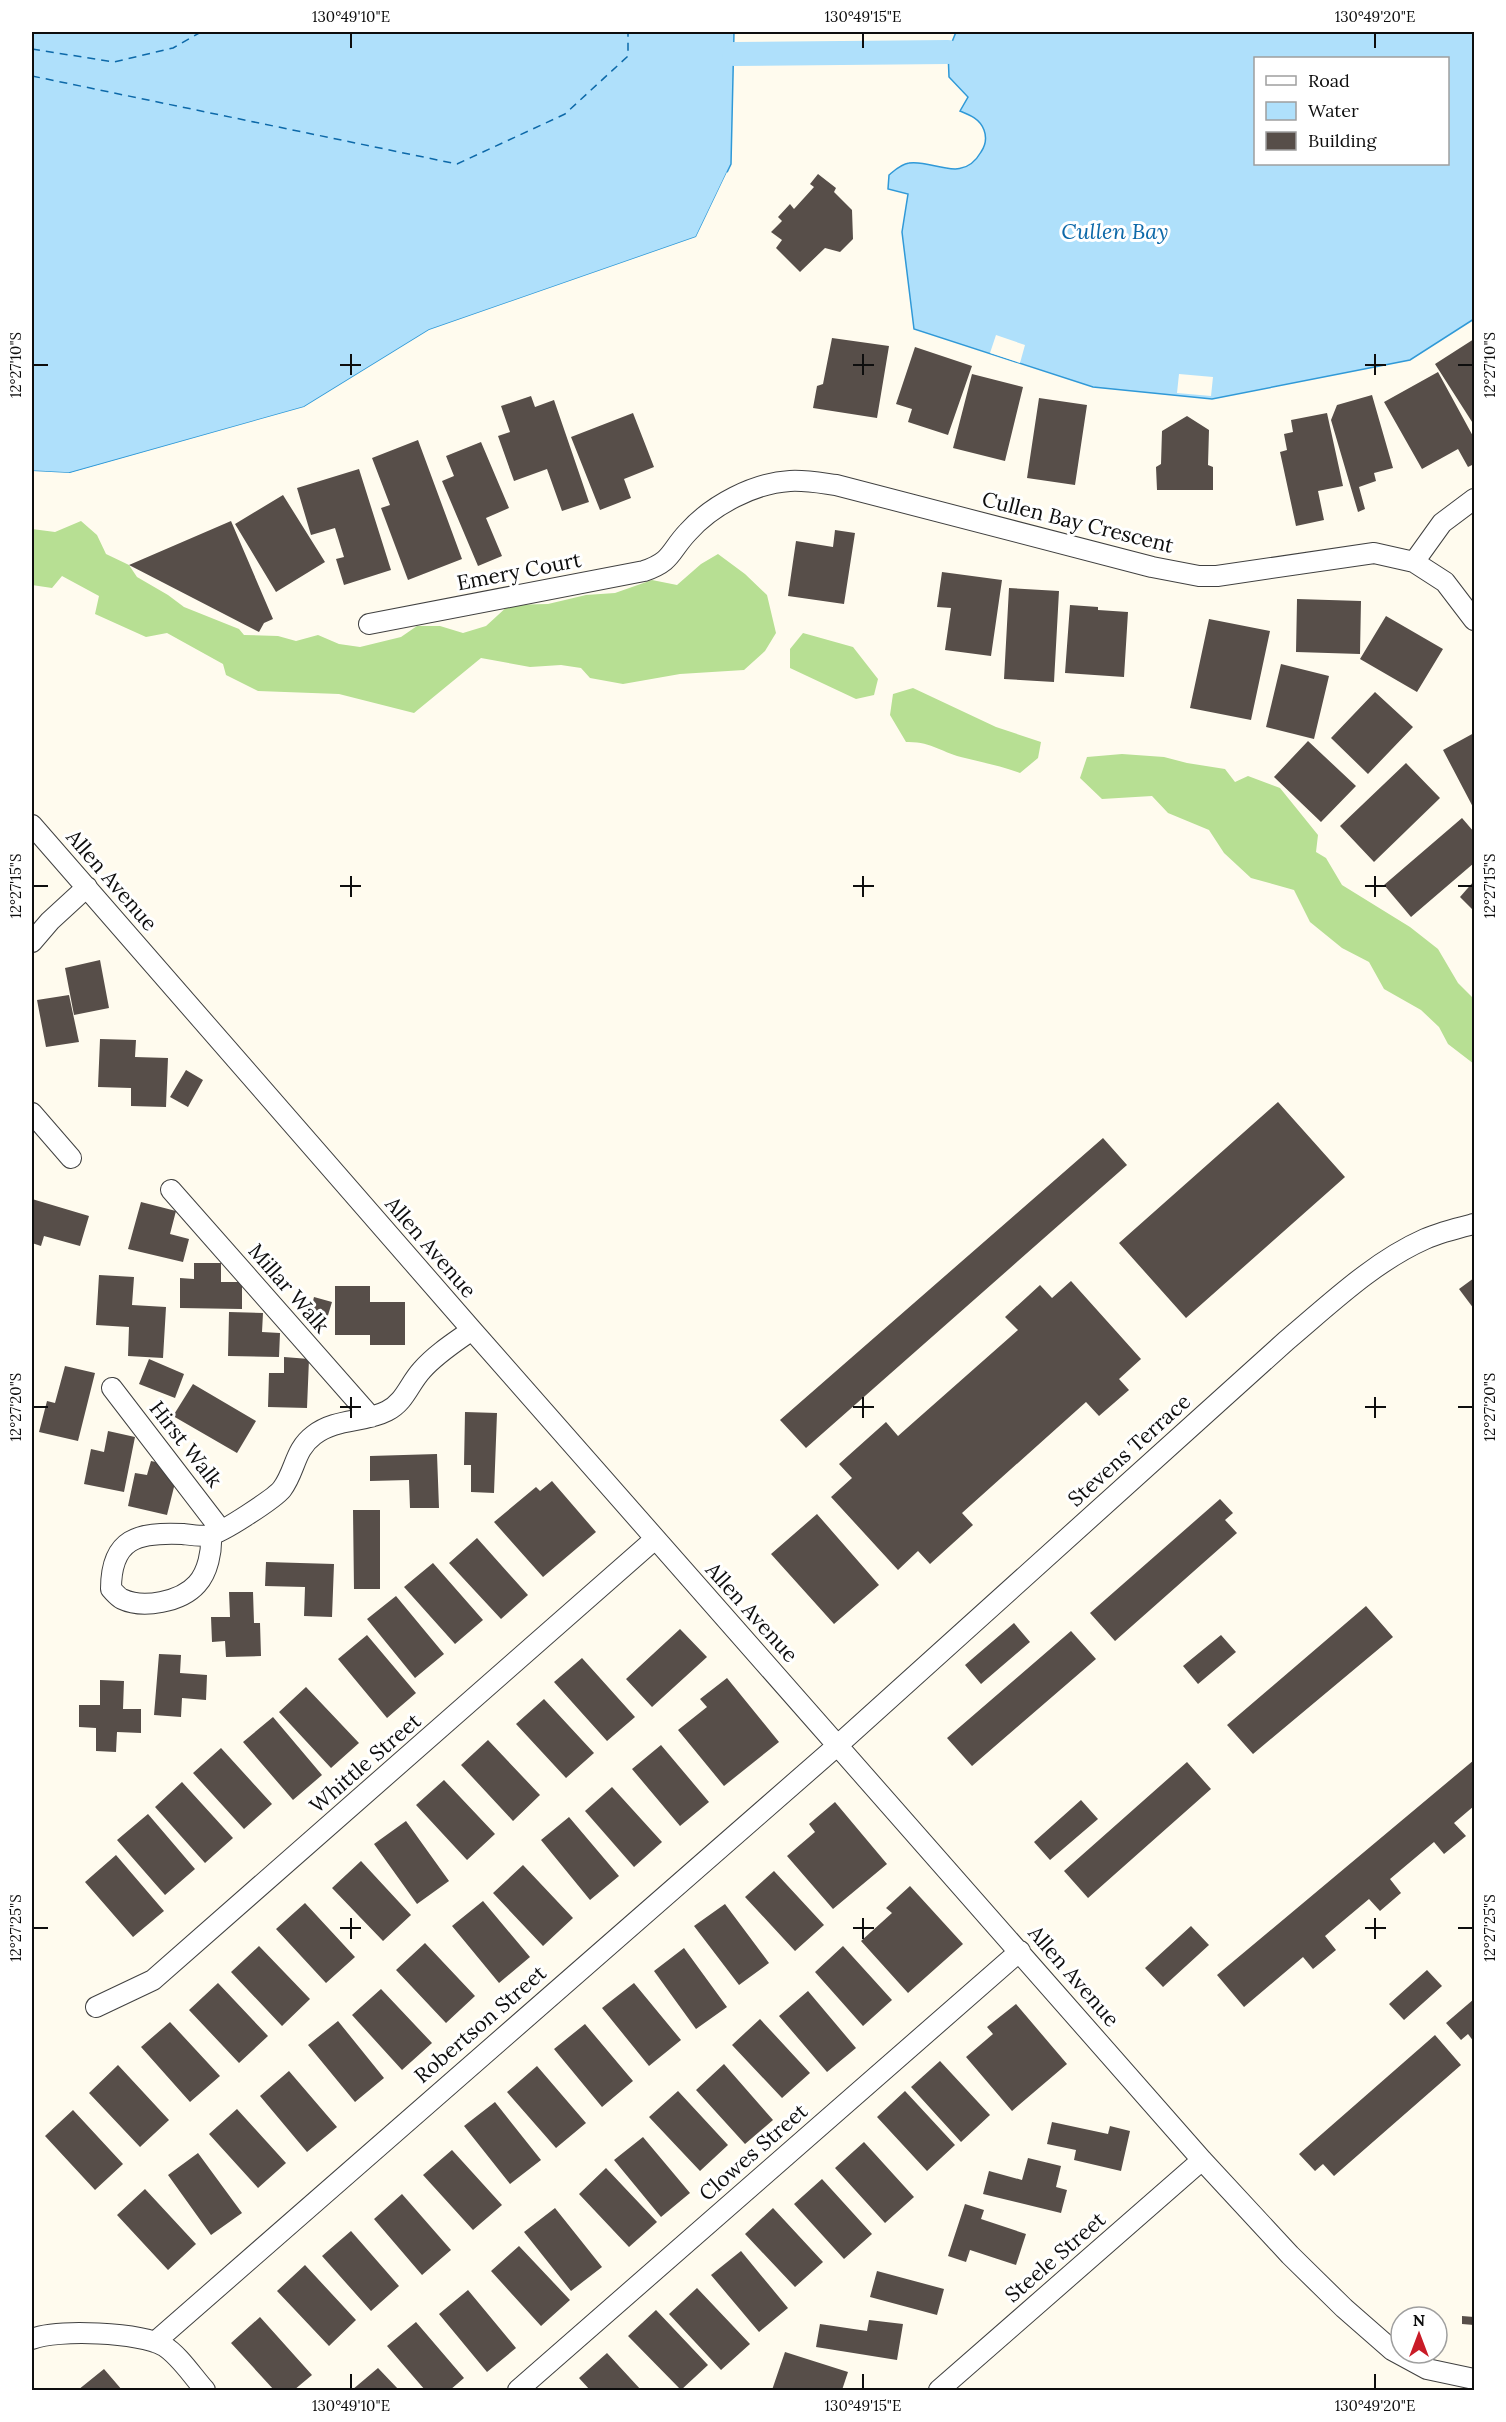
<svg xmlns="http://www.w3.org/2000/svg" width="1506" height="2422" font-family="Lora,serif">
<rect width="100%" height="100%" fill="#fffbee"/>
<path fill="#b7df93" d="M81,521L97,535L106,554L129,565L137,577L168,595L184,607L239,629L244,635L278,636L296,641L318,635L339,644L360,647L401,637L417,626H440L463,633L486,626L509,605L548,604L586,595L615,593L652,580L677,585L701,564L718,554L745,574L767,595L776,633L765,651L744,670L680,674L623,684L590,678L581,668L561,665L530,667L481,658L414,713L339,694L258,691L226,675L223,664L167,633L146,637L95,614L99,596L62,576L52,588L32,585V529L55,532Z
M803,633L853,647L878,679L874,695L856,699L790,668V649Z
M913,688L996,727L1041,742L1038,758L1020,773C1002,766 984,763 965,758C942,753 931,741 906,742L890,715L893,694Z
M1122,754L1164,757L1187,763L1225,769L1235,782L1248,776L1280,788L1318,835L1316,852L1326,858L1342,885L1410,927L1438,949L1458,983L1474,999V1064L1448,1044L1439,1027L1421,1010L1384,989L1369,962L1342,948L1310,922L1294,890L1251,878L1224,853L1209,830L1168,813L1152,796L1102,799L1080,778L1087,757Z"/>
<path fill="#afe0fb" stroke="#3099d7" stroke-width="1.5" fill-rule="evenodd" d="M32,32H734L731,164L696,237L429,330L304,407L69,473L32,471Z
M956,32H1474V319L1410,360L1212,399L1093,387L914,329L902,232L908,194L888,189L889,175C895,170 901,164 909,163C933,159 962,185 981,152C985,146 987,138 984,130C980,119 970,115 960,111L968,97L949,77L948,52ZM1256,58H1448V164H1256Z"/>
<path fill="#fffbee" d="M727,172L729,174L698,240L430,333L305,410L70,476L32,474V471L70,473L304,407L429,330L696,237Z
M996,335L1025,345L1020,363L990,353Z
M1179,374L1213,377L1211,396L1177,393Z"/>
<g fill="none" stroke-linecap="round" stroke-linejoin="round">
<path stroke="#afe0fb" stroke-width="24" d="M734,54L948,52"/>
<path stroke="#0d69a9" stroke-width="1.5" stroke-dasharray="8 6" stroke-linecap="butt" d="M32,49L114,62L173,48L201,32
M32,76L457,164L565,114L628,56V32"/>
</g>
<path fill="#574e49" d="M818,174L836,188L834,192L852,210L853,239L840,252L825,248L800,272L776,248L782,240L771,232L782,221L778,217L790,204L794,209L814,187L810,184Z
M832,338L889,346L877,418L813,408L817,386L823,384Z
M1474,339V425L1435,364Z
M915,347L972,366L948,435L908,422L912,409L896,404Z
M1438,372L1474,438V464L1468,467L1458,449L1422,469L1384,402Z
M972,374L1023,387L1005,461L953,448Z
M1372,395L1393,468L1374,473L1376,481L1359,487L1365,509L1358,512L1331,420L1337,405Z
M531,396L535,407L554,400L589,502L562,511L547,469L514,481L498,436L510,432L501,406Z
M1039,398L1087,405L1075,485L1027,478Z
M633,413L654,467L624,479L631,498L600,510L571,437Z
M1327,413L1343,486L1318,491L1324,520L1296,526L1280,452L1287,450L1284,434L1293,432L1291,420Z
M1187,416L1209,430L1208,465L1213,467V490H1157L1156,467L1161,464L1162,431Z
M418,440L462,559L408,580L381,508L390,505L372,458Z
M481,442L509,508L486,518L502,556L478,566L442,481L454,476L446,456Z
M359,469L391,570L344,585L336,559L344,557L335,528L311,535L297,488Z
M283,495L325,562L276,592L235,524Z
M231,521L273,619L264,623L259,632L129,565Z
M835,530L855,533L844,604L788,596L796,541L833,547Z
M942,572L1002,580L991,656L945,650L951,608L937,607Z
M1009,588L1059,591L1054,682L1004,679Z
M1297,599L1361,601L1360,654L1296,652Z
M1070,605L1098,607V610L1128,612L1124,677L1065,673Z
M1386,616L1443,649L1417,692L1360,659Z
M1209,619L1270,631L1251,720L1190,708Z
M1281,664L1329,676L1314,739L1266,727Z
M1375,692L1413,727L1368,774L1331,738Z
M1474,733V809L1443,750Z
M1308,741L1356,786L1321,822L1274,777Z
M1406,763L1440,798L1374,862L1340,826Z
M1462,818L1474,832V863L1411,917L1384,885Z
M1474,881V911L1460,897Z
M100,960L109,1008L74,1015L65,968Z
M69,995L79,1042L46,1047L37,1000Z
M100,1039L136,1040L135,1057L168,1058L166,1107L131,1106V1088L98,1087Z
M186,1070L203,1080L188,1107L170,1097Z
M1278,1102L1345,1177L1186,1318L1119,1243Z
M1103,1138L1127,1165L806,1448L780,1420Z
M32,1199L89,1216L80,1246L44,1236L41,1246L32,1243Z
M141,1202L176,1211L170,1234L189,1239L183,1262L128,1249Z
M194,1263H221V1282H242V1309L180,1308V1278L194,1279Z
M99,1275L134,1277L132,1305L166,1307L163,1358L128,1356L129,1327L96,1325Z
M1474,1278V1309L1459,1289Z
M1071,1281L1141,1359L1119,1379L1129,1390L1099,1416L1086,1402L962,1513L973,1525L930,1564L918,1551L898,1570L831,1497L852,1478L839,1464L886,1422L898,1436L1018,1330L1005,1317L1040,1285L1052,1298Z
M335,1286H370V1302H405V1345H370V1335H335Z
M314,1297L332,1302L326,1322L309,1317Z
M229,1312L263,1313L262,1332L280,1333L279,1357L228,1356Z
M284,1357L309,1359L307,1408L268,1407L269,1373H284Z
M149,1359L184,1374L175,1398L139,1384Z
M65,1366L95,1373L78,1441L39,1432L47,1401L55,1403Z
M193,1384L256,1421L237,1453L173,1416Z
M465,1412L497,1413L494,1493L471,1492V1465H464Z
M108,1431L135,1437L124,1492L84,1484L91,1449L104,1452Z
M437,1454L439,1508H410L409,1480L370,1481V1456Z
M151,1461L179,1467L167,1515L128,1506L135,1473L147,1475Z
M552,1481L596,1532L543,1577L494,1522L536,1487L540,1491Z
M1220,1499L1233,1513L1225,1520L1237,1533L1115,1641L1090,1613Z
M353,1510H380V1589H354Z
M817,1514L879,1585L834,1624L771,1554Z
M477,1538L528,1595L501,1619L449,1563Z
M266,1562L334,1564L332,1617L304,1616L305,1587L265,1586Z
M433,1563L483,1620L455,1644L404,1587Z
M229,1592H253L254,1623H260L261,1656L226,1657L225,1641L212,1642L211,1617H230Z
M396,1596L444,1654L415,1678L367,1619Z
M1366,1606L1393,1637L1253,1754L1227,1725Z
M1014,1623L1030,1642L981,1684L965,1665Z
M680,1629L707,1657L652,1707L626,1679Z
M1071,1631L1096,1659L972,1766L947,1738Z
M367,1635L416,1693L387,1718L338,1659Z
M1221,1635L1236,1652L1198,1684L1183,1666Z
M159,1654L181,1655L180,1673L207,1675L206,1700L182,1698L181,1717L154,1715Z
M582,1658L635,1717L607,1741L554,1682Z
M727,1678L779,1742L724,1786L678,1730L707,1707L700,1699Z
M100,1680L124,1681L123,1709H141V1733L117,1732L116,1752L96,1751V1728L79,1727V1705H100Z
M306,1687L359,1743L331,1768L279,1712Z
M544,1699L594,1753L566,1778L516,1724Z
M273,1717L322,1775L293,1800L243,1742Z
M488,1740L540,1795L513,1821L461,1765Z
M661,1745L709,1802L680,1826L632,1769Z
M221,1748L272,1804L244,1829L193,1773Z
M1474,1760V1806L1454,1823L1466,1836L1444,1854L1434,1842L1390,1879L1401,1893L1380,1911L1369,1899L1325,1936L1336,1950L1313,1969L1303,1957L1244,2007L1217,1975Z
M1187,1762L1211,1789L1088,1898L1064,1871Z
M444,1780L495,1834L467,1860L416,1805Z
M182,1782L233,1838L205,1863L155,1807Z
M612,1787L662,1842L634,1867L585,1811Z
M1081,1800L1098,1819L1050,1860L1034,1842Z
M835,1802L887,1864L833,1909L787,1856L815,1832L809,1824Z
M148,1814L195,1869L165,1895L117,1840Z
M569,1817L619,1876L590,1900L541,1840Z
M406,1821L449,1881L417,1904L374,1844Z
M116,1855L164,1911L133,1937L85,1882Z
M361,1861L411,1915L383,1941L332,1888Z
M523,1865L573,1918L543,1946L493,1893Z
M774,1871L824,1925L795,1951L745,1897Z
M910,1886L963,1944L908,1993L861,1941L892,1913L886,1908Z
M483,1901L530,1957L499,1983L452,1926Z
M305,1903L355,1957L326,1983L276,1929Z
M725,1904L769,1963L739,1985L694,1926Z
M1191,1926L1209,1945L1163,1987L1145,1968Z
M425,1943L475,1996L446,2023L396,1970Z
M259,1946L310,1999L282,2026L231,1972Z
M843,1946L892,2000L863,2026L815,1972Z
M684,1948L727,2007L696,2029L654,1971Z
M1427,1970L1442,1986L1404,2020L1389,2004Z
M218,1983L268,2036L239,2063L189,2010Z
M634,1983L681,2040L649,2066L602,2008Z
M381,1989L432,2043L402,2070L352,2015Z
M808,1991L856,2048L827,2072L779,2016Z
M1474,1999V2042L1468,2034L1461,2040L1446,2023Z
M1016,2004L1067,2064L1012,2111L966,2057L993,2034L987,2027Z
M760,2019L810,2073L782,2098L732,2045Z
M338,2021L384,2078L355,2102L308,2045Z
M170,2022L220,2076L190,2102L141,2047Z
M585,2024L633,2081L602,2107L554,2049Z
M1435,2035L1461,2065L1334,2176L1323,2164L1315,2171L1299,2154Z
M940,2061L990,2115L961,2142L911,2087Z
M724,2064L773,2120L745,2144L696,2090Z
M118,2065L169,2120L140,2147L89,2093Z
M537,2066L586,2123L556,2148L507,2092Z
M289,2071L337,2127L307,2152L260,2096Z
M678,2091L728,2145L700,2171L649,2117Z
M905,2091L955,2145L927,2171L877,2117Z
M495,2102L541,2160L510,2184L464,2126Z
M237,2109L286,2163L258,2188L209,2134Z
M73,2110L123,2164L95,2190L45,2136Z
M1052,2122L1108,2134L1110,2126L1130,2131L1121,2171L1074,2160L1076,2150L1047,2144Z
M643,2137L690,2193L661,2217L614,2160Z
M864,2142L914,2197L885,2223L835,2168Z
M452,2150L502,2205L473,2230L423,2175Z
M198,2153L242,2213L211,2235L168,2175Z
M1028,2158L1061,2166L1056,2187L1067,2190L1061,2213L983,2194L989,2171L1022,2180Z
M606,2168L657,2222L629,2247L579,2194Z
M822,2179L872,2234L844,2259L794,2204Z
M145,2189L196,2244L168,2270L117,2215Z
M402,2194L451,2250L422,2275L374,2219Z
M965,2204L984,2210L981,2219L1026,2234L1016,2265L970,2250L966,2262L948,2256Z
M555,2208L602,2267L571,2291L524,2232Z
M773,2208L823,2262L795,2287L745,2234Z
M351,2231L399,2286L371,2311L322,2256Z
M519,2246L570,2300L541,2326L491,2271Z
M741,2251L788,2308L759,2332L711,2275Z
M305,2265L356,2320L329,2346L277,2291Z
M877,2271L944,2289L937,2315L870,2297Z
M697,2288L750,2344L721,2370L669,2314Z
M468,2290L516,2348L487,2372L439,2314Z
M656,2310L708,2365L681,2390L628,2336Z
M1462,2316L1474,2317V2325L1462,2324Z
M260,2317L312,2375L294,2390H274L231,2343Z
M869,2320L903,2324L897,2360L816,2347L820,2324L867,2331Z
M416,2322L464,2378L450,2390H425L387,2346Z
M785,2352L848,2372L842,2390H772Z
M607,2353L641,2390H590L579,2378Z
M378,2368L399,2390H352Z
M104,2369L122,2390H78Z"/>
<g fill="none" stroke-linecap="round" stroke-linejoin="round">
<g stroke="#414141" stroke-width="22">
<path id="minor" d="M1414,562L1442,523L1474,499
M369,624L644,571C673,561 669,552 688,532C712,505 754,483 790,481C805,480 821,483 836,485L1152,567L1199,576H1217L1374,553L1414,562L1445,582L1474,620
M32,825L472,1330L1202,2160L1290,2255L1344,2308L1392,2350L1427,2369L1474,2379
M32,942L50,921L87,887
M32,1113L71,1158
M171,1190L371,1417
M112,1388L221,1530
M211,1535C212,1551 208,1572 197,1584C181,1602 143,1609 122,1599C118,1597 114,1592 111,1589C111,1538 138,1532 183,1534C191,1535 202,1537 210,1535C222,1533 275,1498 282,1489C296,1470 294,1450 314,1435C336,1418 364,1423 387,1411C405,1402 409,1384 422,1370C436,1354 455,1342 472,1330
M96,2007L153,1980L655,1539
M32,2339C57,2329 140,2332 164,2346C180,2356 193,2377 205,2390
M155,2342L838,1745L1286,1341C1329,1305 1373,1262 1425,1239C1441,1232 1458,1228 1474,1224
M518,2390L1020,1951
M939,2390L1202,2160"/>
</g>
<use href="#minor" stroke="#fff" stroke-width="20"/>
</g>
<path fill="none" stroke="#0e0e0e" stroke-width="2" d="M351,33V48M863,33V48M1375,33V48M351,354V375M863,354V375M1375,354V375M33,365H48M340,365H361M853,365H874M1365,365H1386M1458,365H1473M351,876V897M863,876V897M1375,876V897M33,886H48M340,886H361M853,886H874M1365,886H1386M1458,886H1473M351,1397V1418M863,1397V1418M1375,1397V1418M33,1407H48M340,1407H361M853,1407H874M1365,1407H1386M1458,1407H1473M351,1918V1939M863,1918V1939M1375,1918V1939M33,1928H48M340,1928H361M853,1928H874M1365,1928H1386M1458,1928H1473M351,2374V2389M863,2374V2389M1375,2374V2389"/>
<g text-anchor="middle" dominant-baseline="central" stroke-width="6" stroke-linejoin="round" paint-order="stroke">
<g font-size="21" fill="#0e0e0e" stroke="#fff">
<text transform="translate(1078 522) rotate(14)">Cullen Bay Crescent</text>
<text transform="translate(519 571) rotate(-11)">Emery Court</text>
<text transform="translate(112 880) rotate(49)">Allen Avenue</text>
<text transform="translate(431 1247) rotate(49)">Allen Avenue</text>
<text transform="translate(289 1288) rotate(49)">Millar Walk</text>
<text transform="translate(186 1444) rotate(52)">Hirst Walk</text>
<text transform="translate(1129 1450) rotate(-42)">Stevens Terrace</text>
<text transform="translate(752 1612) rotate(48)">Allen Avenue</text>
<text transform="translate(365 1763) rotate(-41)">Whittle Street</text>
<text transform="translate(1074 1976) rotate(49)">Allen Avenue</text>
<text transform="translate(480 2024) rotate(-41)">Robertson Street</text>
<text transform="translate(753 2152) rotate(-41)">Clowes Street</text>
<text transform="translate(1055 2257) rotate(-41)">Steele Street</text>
</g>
<g font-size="22" font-style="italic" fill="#0d69a9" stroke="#fff">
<text x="1115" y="231">Cullen Bay</text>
</g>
</g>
<rect width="1506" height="2422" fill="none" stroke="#ffffff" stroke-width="66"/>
<rect x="1254" y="57" width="195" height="108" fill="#ffffff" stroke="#9f9f9f" stroke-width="1.5"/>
<rect x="1266" y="76" width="30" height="9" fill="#ffffff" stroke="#9f9f9f" stroke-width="1.5"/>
<text x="1308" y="87" font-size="18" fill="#0e0e0e">Road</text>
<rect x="1266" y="102" width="30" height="18" fill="#afe0fb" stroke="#9f9f9f" stroke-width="1.5"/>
<text x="1308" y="117" font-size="18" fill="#0e0e0e">Water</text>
<rect x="1266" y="132" width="30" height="18" fill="#574e49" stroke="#9f9f9f" stroke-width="1.5"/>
<text x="1308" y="147" font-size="18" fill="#0e0e0e">Building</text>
<g transform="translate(1419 2335)"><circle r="28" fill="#ffffff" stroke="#9f9f9f" stroke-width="1.5"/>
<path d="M0-4.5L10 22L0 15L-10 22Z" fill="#c91b27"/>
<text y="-9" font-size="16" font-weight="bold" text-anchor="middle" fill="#0e0e0e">N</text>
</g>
<rect x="33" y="33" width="1440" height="2356" fill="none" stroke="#0e0e0e" stroke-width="2"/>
<g font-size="15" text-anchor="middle" fill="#0e0e0e">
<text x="351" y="22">130°49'10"E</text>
<text x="863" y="22">130°49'15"E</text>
<text x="1375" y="22">130°49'20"E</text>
<text transform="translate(16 365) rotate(-90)" y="5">12°27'10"S</text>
<text transform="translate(1490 365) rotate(-90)" y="5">12°27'10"S</text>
<text transform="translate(16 886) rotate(-90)" y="5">12°27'15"S</text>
<text transform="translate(1490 886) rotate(-90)" y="5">12°27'15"S</text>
<text transform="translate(16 1407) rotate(-90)" y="5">12°27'20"S</text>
<text transform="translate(1490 1407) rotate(-90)" y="5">12°27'20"S</text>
<text transform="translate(16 1928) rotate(-90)" y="5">12°27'25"S</text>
<text transform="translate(1490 1928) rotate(-90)" y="5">12°27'25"S</text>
<text x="351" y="2411">130°49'10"E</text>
<text x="863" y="2411">130°49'15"E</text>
<text x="1375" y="2411">130°49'20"E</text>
</g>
</svg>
